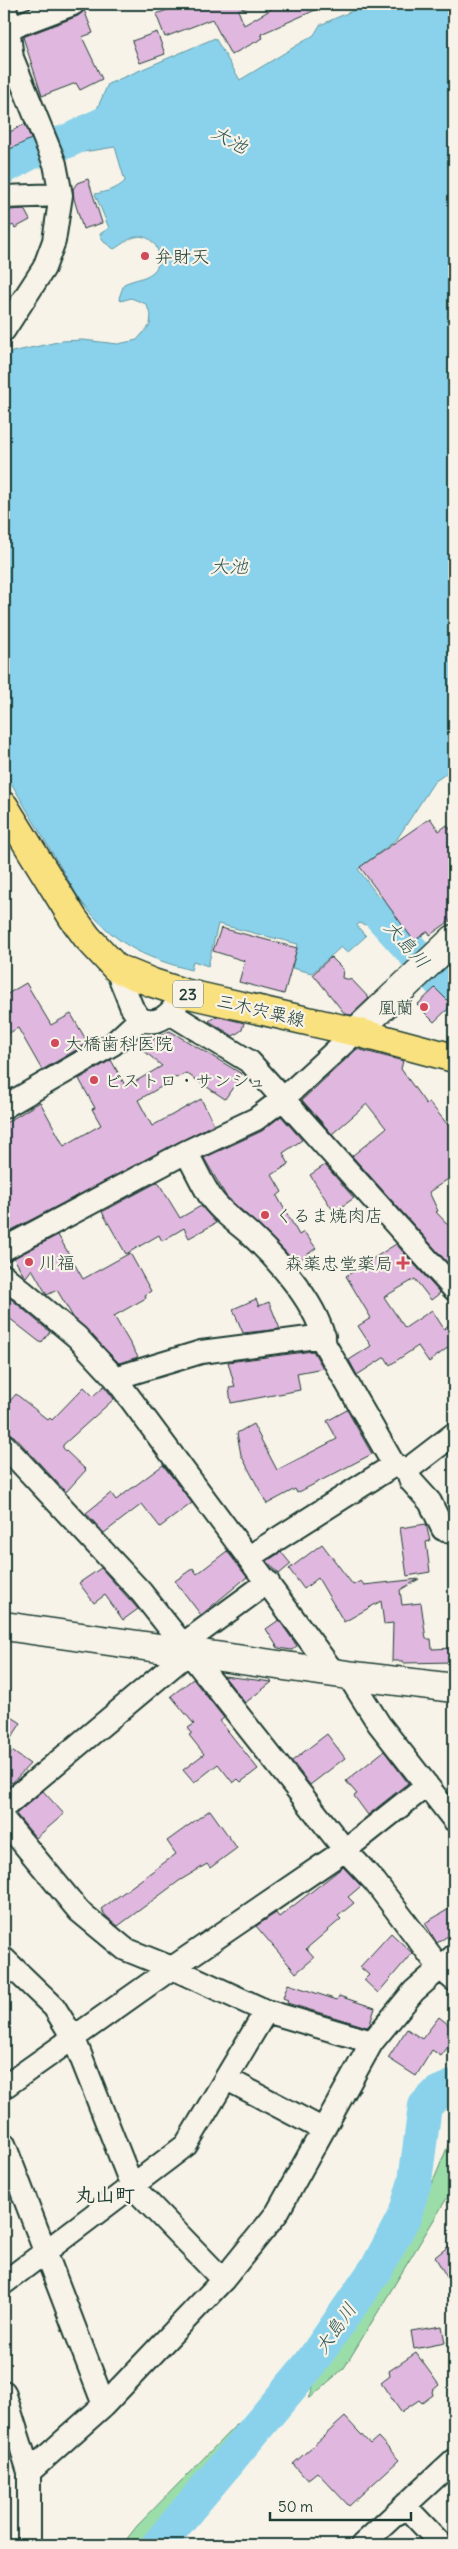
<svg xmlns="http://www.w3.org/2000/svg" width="458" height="2549" font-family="Delius,'Klee One',sans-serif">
<rect width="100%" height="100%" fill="#f7f3e8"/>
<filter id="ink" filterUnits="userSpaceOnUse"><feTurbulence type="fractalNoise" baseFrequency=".02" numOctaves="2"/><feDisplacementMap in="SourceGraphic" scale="10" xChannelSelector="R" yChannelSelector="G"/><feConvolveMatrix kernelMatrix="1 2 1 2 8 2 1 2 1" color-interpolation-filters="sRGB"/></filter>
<g filter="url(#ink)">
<path fill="#9bdda8" stroke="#5d8d6e" d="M454,2142V2197L447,2198L344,2368L309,2399L319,2368L372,2296L435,2177L449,2143Z
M238,2423C218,2469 179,2505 149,2545H122L137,2526Z"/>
<path fill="#8ad2eb" stroke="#5f96a2" d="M368,4H454V768L434,782L397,839L358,869L386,907L366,925L359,923L357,926L366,936L347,953L341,947L312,973L292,968L298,944L218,924L208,966L193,961L191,970C139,956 115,944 80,900L4,771V364L12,352L62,341L83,340L118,344L137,340L150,325L151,315L146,304L131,298L121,301L119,298L124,284C134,279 147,279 155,270C166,256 153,232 135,237C128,239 121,245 114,249L104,242L100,234L109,228L95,194C105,192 118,189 125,181L115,147L70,154L59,131L79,117L97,109L108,84L215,38L240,80L314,35L320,25Z"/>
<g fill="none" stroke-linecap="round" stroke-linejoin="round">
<path stroke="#8ad2eb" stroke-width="34" d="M4,167L30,153L68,141L107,122
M379,914L454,997
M158,2545L310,2364L378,2266L405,2215L415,2181L425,2106L438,2093L454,2086"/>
</g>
<path fill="#e0b8df" stroke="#1f3d34" d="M184,4H250V6L238,10L244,25L272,9L270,4H329L261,34L263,38L231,55L212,19L165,37L156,14Z
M84,10L93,33L82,37L102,79L80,90L76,83L42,96L23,37L78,16Z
M157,32L165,54L140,63L132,41Z
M25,124L31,139L4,152V135Z
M88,179L102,223L83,229L74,199L73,189L77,183Z
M24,209L30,220L15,228L13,225L4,230V214L10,210Z
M430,818L439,831L447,825L454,835V918L430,935L428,931L414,941L360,867Z
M221,928L297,948L284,994L239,982L245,961L213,951Z
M331,957L343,969L342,978L352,980L369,998L351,1015L345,1014L313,974Z
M26,983L51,1025L71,1014L88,1043L42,1070L18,1028L4,1036V996Z
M435,988L452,1005L434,1022L417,1005Z
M216,1016L244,1023L242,1030L233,1036L209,1021Z
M170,1031L242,1074L225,1099L186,1073L176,1078L173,1076L168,1083L138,1100L152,1126L201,1099L214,1124L4,1234V1124L40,1102L64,1146L76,1139L101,1125L92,1109L95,1108L79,1079L111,1060L126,1087L162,1066L143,1050L156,1037Z
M357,1049L403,1061L401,1069L426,1104L429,1102L448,1125L454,1121V1175L429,1192L438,1211L436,1212L454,1231V1270L352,1156L386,1128L367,1104L332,1134L302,1100Z
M281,1116L302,1140L283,1153L289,1164L272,1175L282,1192L277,1196L299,1235L304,1232L316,1248L296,1263L271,1237L226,1196L204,1158L262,1131Z
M325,1165L354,1198L334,1212L310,1175Z
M158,1182L180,1218L201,1206L216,1223L189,1238L184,1228L162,1241L159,1235L126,1254L102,1212Z
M58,1235L83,1279L130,1253L151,1291L145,1295L146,1298L114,1316L138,1357L119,1363L73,1317L57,1290L47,1295L32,1269L26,1277L24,1276L14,1258Z
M396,1244L440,1293L431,1300L415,1279L384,1297L405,1328L432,1310L444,1329L454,1320V1340L449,1344L450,1346L429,1362L418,1346L390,1365L385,1357L357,1375L349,1360L371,1346L358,1326L371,1318L346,1276Z
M4,1293L50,1332L41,1343L4,1314Z
M256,1299L259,1306L269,1302L280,1329L243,1333L233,1309Z
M313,1351L323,1368L297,1373L300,1390L231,1403L229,1388L235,1387L228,1362Z
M104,1386L114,1399L63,1445V1448L86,1470L66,1492L14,1436L4,1432V1408L16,1394L48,1420L50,1418L52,1420L84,1387L93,1396Z
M347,1410L372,1454L297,1493L295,1489L267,1504L241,1455L237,1433L253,1424L277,1470L337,1439L327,1421Z
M163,1465L192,1503L160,1527L142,1504L104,1533L86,1513L111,1493L116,1500Z
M426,1524L430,1541L426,1542L430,1572L407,1576L400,1528Z
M322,1544L353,1585L361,1581L364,1585L419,1579L400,1590L402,1605L421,1603L426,1639H431L432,1649L454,1648V1662L403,1663V1661H392L393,1623L384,1624L381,1601L344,1622L318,1578L304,1589L289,1569Z
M227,1551L247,1577L201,1615L175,1581L193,1568L197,1574Z
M281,1552L291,1564L279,1574L267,1561Z
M101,1568L138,1609L123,1620L105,1595L94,1603L79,1583Z
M279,1620L297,1646L292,1650L278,1648L266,1629Z
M224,1676L272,1682L245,1703Z
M193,1679L224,1718L220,1721L258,1769L241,1782L238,1779L233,1783L218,1764L194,1783L183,1770L204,1754L189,1735L192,1733L188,1728L194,1724L171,1696Z
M4,1712L21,1723L4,1749Z
M327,1734L345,1758L310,1785L292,1761Z
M12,1751L30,1764L12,1783L4,1778V1762Z
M384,1751L408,1783L368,1815L354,1796L357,1794L346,1781Z
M43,1791L64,1814L36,1838L16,1814Z
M210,1810L237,1848L210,1868L207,1864L179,1881L118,1926L106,1916L101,1909L176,1854L167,1841Z
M343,1867L361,1886L348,1897L354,1903L338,1916L341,1919L306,1949L314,1958L296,1973L256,1926L276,1913L279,1917Z
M454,1906V1932L437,1943L425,1923Z
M391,1933L412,1953L378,1993L364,1980L369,1975L360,1967Z
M288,1984L337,2000L339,1996L375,2008L370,2024L367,2027L287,2003L288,2000L283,1998Z
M439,2017L454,2029V2039L441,2056L432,2050L416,2076L388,2058L407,2029L422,2039Z
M454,2242V2289L435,2257Z
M442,2326L445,2343L414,2349L411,2331Z
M416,2353L439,2385L432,2391L433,2395L422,2403L419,2400L401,2412L381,2383L390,2376L389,2371Z
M345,2417L370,2444L378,2437L399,2460L349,2506L317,2472L307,2480L293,2464Z"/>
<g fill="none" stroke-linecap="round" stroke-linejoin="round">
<g stroke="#1f3d34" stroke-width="26">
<path id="minor" d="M7,29L73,4
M4,197L61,195
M4,330L44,268L54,241L61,195L55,164L12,58L5,4
M116,968L132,1008L140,1019
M170,1013L250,1062L454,1289
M4,1107L113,1044L140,1019C157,1026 169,1016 178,1002
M186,1152C195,1167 202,1185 212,1199C222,1213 239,1224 251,1235C279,1261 320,1307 325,1345L394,1465L407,1470L454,1434
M4,1249L186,1152L256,1119L284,1098L356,1032
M4,1276L77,1337L115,1378L334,1673
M115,1378L201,1352L324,1336
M4,1445L141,1592L345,1850L375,1882L440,1968L454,1980
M407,1470L411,1481L430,1502L443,1529L454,1533
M249,1557L394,1465
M182,1645L268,1582
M348,1675L379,1724L454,1820
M4,1807L188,1653
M4,1820L79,1911L125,1949L172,1968L266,2011L372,2042
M4,1959L54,2007L74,2039L132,2186L223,2280
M227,2079L322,2129
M4,2087L172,1968L345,1850L427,1785
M4,2144L104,2405
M4,2283L186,2145L266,2011
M4,2392L29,2472V2545
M29,2472L104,2405L223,2280L277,2213L372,2042L414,1991L454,1956
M405,2506L442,2545
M362,2545L454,2460"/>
</g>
<g stroke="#1f3d34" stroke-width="31">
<path id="tertiary" d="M356,1032L454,939
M4,1626L348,1675L454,1688"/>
</g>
<g stroke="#1f3d34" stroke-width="31">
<path id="primary" d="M4,806L73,918L87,937L116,968L153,983L184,993L356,1032L454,1058"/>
</g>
<use href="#minor" stroke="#f7f3e8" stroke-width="22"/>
<use href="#tertiary" stroke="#f7f3e8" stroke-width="28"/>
<use href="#primary" stroke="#fae180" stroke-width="28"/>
</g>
</g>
<g fill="#d1495b" stroke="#f7f3e8" stroke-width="2">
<circle cx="145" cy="256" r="5"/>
<circle cx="424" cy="1007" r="5"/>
<circle cx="55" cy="1043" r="5"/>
<circle cx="94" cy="1080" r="5"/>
<circle cx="265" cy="1215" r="5"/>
<circle cx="29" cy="1262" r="5"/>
<path d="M400.5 1255.5h5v5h5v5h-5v5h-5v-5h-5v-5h5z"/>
</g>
<g text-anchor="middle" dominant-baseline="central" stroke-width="4.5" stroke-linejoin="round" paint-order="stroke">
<rect fill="#f7f3e8" stroke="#60746a" stroke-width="1" x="173" y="980.5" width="30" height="27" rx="4"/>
<g font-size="16" font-weight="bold" fill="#1f3d34">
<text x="188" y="994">23</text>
</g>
<g font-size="18" fill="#1f3d34" stroke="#f7f3e8" text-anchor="start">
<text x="155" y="256">弁財天</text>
<text x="414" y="1007" text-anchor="end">凰蘭</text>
<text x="65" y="1043">大橋歯科医院</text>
<text x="104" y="1080">ビストロ・サンシュ</text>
<text x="275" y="1215">くるま焼肉店</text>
<text x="39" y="1262">川福</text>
<text x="393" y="1263" text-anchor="end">森薬忠堂薬局</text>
</g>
<g font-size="18" fill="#1f3d34" stroke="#f7f3e8">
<text transform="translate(261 1010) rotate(13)">三木宍粟線</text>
</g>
<g font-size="19" font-style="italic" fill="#345b59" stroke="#f7f3e8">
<text transform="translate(230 139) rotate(29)">大池</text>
<text x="229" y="566">大池</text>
<text transform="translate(407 944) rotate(48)">大島川</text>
<text transform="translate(335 2328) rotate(-55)">大島川</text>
</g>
<g font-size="20" font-weight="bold" fill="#1f3d34" stroke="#f7f3e8">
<text x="105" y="2194">丸山町</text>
</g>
</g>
<rect width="458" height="2549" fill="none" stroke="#f7f3e8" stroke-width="20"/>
<rect x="10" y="10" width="438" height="2529" fill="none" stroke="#1f3d34" stroke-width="2" filter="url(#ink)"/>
<path d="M270 2512v8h141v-8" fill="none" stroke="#1f3d34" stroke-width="2.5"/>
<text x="278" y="2512" font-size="15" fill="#1f3d34" stroke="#f7f3e8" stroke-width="4" paint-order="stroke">50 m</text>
</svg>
